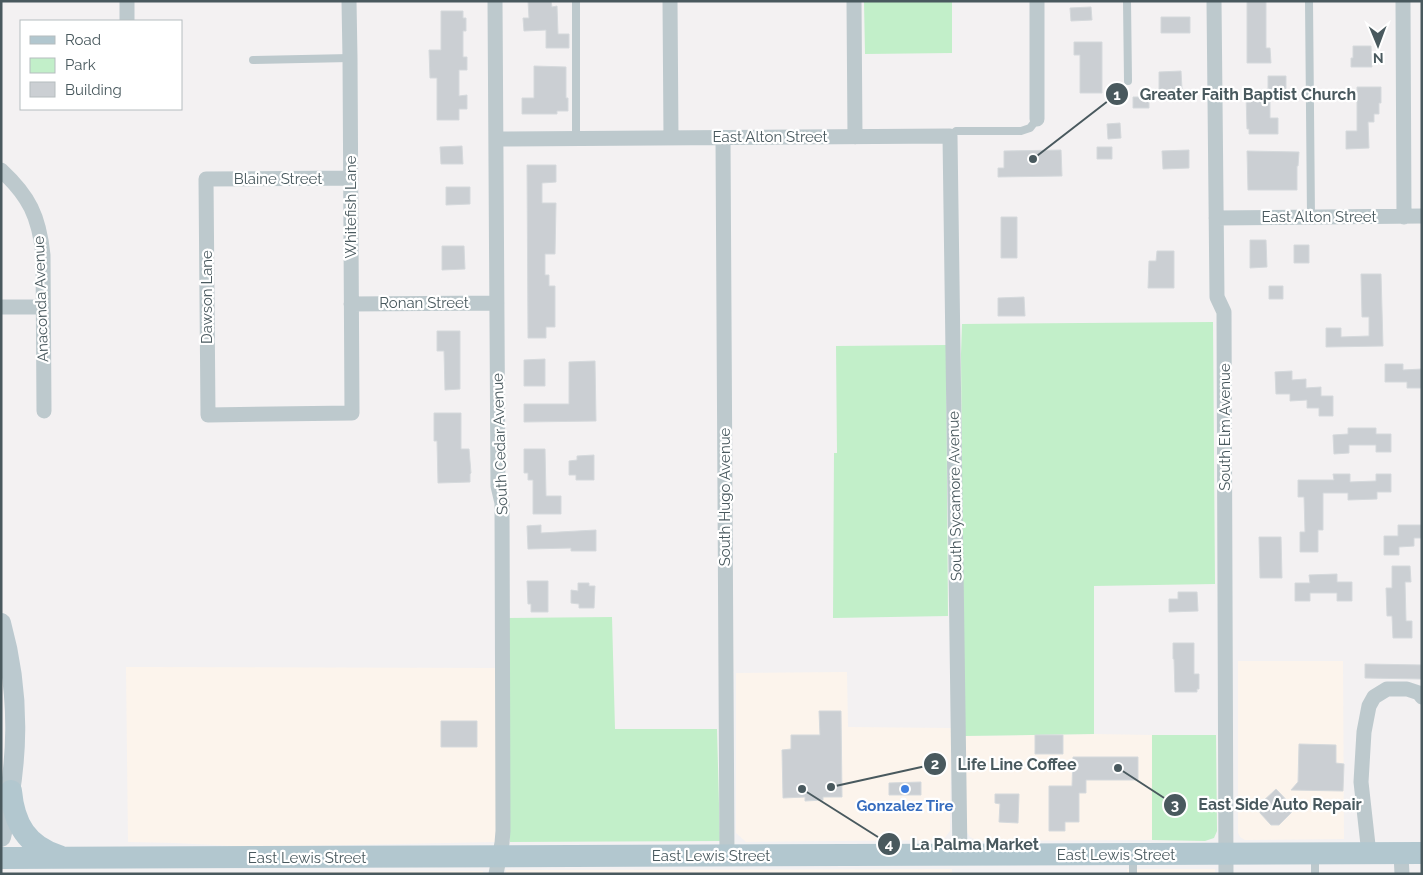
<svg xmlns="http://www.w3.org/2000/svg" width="1423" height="875" font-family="Raleway,sans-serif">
<rect width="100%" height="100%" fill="#f3f1f2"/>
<path fill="#fcf4ec" d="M1238,661H1343L1344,839L1245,840L1240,837L1238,833Z
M126,667L496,668V842L252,847L174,843L128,842Z
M847,672L848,727L951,728L950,831L943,840L746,842L736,833V673Z
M1094,734L1152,735V840L979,841L970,837L963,826L964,736Z
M952,869V874H506V870Z
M1127,869H1215V874H1127Z
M483,871V874H320V872Z"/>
<path fill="#c2efc9" d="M864,1H952V53L865,54Z
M1213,322L1215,584L1094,586V734L964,736L961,354L962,324Z
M946,345L948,616L833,618L834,453H837L836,346Z
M612,617L615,729H717L720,841L510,842L508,618Z
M1152,735H1216L1217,831L1214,838L1205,841L1152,840Z"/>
<path fill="#cbcfd3" stroke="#d5d9dc" d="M528,1H551L552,7L557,6L558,34H569V48H546V30L524,31L523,18H529Z
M1247,1H1266V48H1270L1271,63H1247Z
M1091,7L1092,20L1071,21L1070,8Z
M441,11H463V18H466V31H463V57H467V70H459V96L467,95V109H459V120H437V78H430L429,50H441Z
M1161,17H1190V33H1161Z
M1074,42H1102V93H1080V55H1074Z
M1353,46H1371L1372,67H1351V58H1353Z
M534,66L566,67V98H568V111H557V114H522V98H534Z
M1181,71L1182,89L1159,90V72Z
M1268,76H1286V91H1268Z
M1357,87H1381V103H1379V114H1374V122H1368L1369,148L1346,149V131H1357Z
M1246,94H1270V118H1278V134H1249V129H1247Z
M1133,97H1149V108H1133Z
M1120,123L1121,138L1108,139L1107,124Z
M462,146L463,164H441L440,147Z
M1097,147H1112V159H1097Z
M1061,150L1062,176L998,177V168H1004V151Z
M1189,150V168L1163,169L1162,151Z
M1247,151L1299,152L1298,166H1297V190H1248Z
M527,165H556V182L542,183V203H556L555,254H545V275H549V286H555V327H546V338H528Z
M446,187H470V204L446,205Z
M1001,217H1017V258H1001Z
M1250,240H1266L1267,267L1250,268Z
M1294,245H1309V263H1294Z
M442,246H464L465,269L442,270Z
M1157,251H1174V288H1148L1149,261H1156Z
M1361,274H1381L1383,346L1326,347V328H1341V337L1369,336V317H1362Z
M1269,286H1283V299H1269Z
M1024,297L1025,316H998V298Z
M437,331H460V389L445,390L444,351H437Z
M545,359V386H524V360Z
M595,361L596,421L524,422V404H569V362Z
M1385,364H1403V370L1422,369V388H1407V382H1385Z
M1292,371V380L1306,379V388L1321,387V396H1333V416H1319V408H1307V400L1290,401V394H1276L1275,372Z
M434,413H461V449H469L471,473L470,474V482L438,483L437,441H434Z
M1348,428H1376V434H1391V452H1376V445H1349V453L1334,454L1333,435L1348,434Z
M524,449H545L546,496H561V514H533V480H528V473H524Z
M594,455V480H576V475H569V461L577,460V456Z
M1333,474H1350V482L1376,481V474H1391V492H1377V499L1348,500V493H1323V530H1318V552H1300V532H1305L1304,497H1298V480H1334Z
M541,525V533L596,530V551H571V548L528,549L527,526Z
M1398,525H1422V538H1414V546L1399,547V555H1384V536H1398Z
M1259,537H1281L1282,578H1260Z
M1392,566H1410L1411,582H1405L1406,621H1412V638H1393L1392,616H1387L1386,588H1392Z
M1337,574V582H1352V601H1337V593H1310V601H1295V583H1310L1309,575Z
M527,581H548V612H531V604H528Z
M578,583H589V586H595L594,608H579V604L571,603V590L578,591Z
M1178,592H1197L1198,611L1169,612V599H1178Z
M1173,643H1194V674H1199V689H1197V692H1175L1174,659H1173Z
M1365,664L1422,665V679L1365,678Z
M819,711H841L842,797H823V800L805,801V797L783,798L782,750L791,749V735H820Z
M441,721H477V747H441Z
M1035,735H1063V754H1035Z
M1299,744L1336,745V763L1344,764L1343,791L1291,790L1298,782Z
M1073,757H1138V780H1086V793H1079V822H1065V831H1049V786H1072Z
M921,782V795H889V783Z
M1276,789L1295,809L1279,825H1271L1260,813V804Z
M995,794H1019L1018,823L999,822L1000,804L995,803Z"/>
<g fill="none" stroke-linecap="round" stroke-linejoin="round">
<path stroke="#bdc9cd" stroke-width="8" d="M576,1V138
M1127,1L1128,81
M1309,1L1311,217
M253,60L350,58
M950,136L956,131H1021L1030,128L1037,119
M1315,856V874
M1133,857V874"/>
<path stroke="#bdc9cd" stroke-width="15" d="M127,1V21
M349,1L350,58L352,413L208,415L206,179L351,178
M495,1L498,486L502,503L503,831L502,843L496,874
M670,1L671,138
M854,1L855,137
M1037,1V119
M1214,1L1217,297L1224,312L1226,874
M1403,1L1404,217
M723,138L727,856
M496,139L950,136L960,856
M1,170C29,196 39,216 43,255L44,411
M1216,218L1422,216
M351,304L497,303
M1,307H43
M1369,854L1361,782L1364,732L1369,706L1374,697L1387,689H1407L1419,693L1422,697
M1401,854L1402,874"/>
<path stroke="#bbc9cf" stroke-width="20" d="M1,623C21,695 19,764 1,837"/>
<path stroke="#b2c7cf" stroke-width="22" d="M11,791C14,824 27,846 59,856
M1,858L1422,853"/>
</g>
<circle fill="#3f7fe0" stroke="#fff" stroke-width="2" cx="905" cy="789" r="5"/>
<g text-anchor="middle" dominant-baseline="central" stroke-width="4.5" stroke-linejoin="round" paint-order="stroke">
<g font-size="15" fill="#49595e" stroke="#fff">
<text x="770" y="137">East Alton Street</text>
<text x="278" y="179">Blaine Street</text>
<text transform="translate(351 207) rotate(-90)">Whitefish Lane</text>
<text x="1319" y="217">East Alton Street</text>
<text transform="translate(207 297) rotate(-90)">Dawson Lane</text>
<text transform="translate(41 299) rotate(-92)">Anaconda Avenue</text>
<text x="424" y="303">Ronan Street</text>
<text transform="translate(1225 427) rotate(-90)">South Elm Avenue</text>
<text transform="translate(500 444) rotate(-92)">South Cedar Avenue</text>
<text transform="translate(955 496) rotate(-91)">South Sycamore Avenue</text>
<text transform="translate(725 497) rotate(-90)">South Hugo Avenue</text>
<text x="1116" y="855">East Lewis Street</text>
<text x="711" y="856">East Lewis Street</text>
<text x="307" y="858">East Lewis Street</text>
</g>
<g font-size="15" font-weight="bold" fill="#366cbe" stroke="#fff">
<text x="905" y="806">Gonzalez Tire</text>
</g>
</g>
<path fill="none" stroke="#49595e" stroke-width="2" d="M1033 159L1117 94M831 787L935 764M1118 768L1175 805M802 789L889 844"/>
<g fill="#49595e" stroke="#fff" stroke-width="2">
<circle cx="1033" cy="159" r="5"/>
<circle cx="831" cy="787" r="5"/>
<circle cx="1118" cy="768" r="5"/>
<circle cx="802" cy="789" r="5"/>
<circle cx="1117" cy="94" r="12"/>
<circle cx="935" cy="764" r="12"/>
<circle cx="1175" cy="805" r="12"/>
<circle cx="889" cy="844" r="12"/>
</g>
<g font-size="15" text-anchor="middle" font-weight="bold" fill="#fff">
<text x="1117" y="100">1</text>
<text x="935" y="769">2</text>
<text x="1175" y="810">3</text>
<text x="889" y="849">4</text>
</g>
<g font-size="16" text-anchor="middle" font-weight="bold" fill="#49595e" stroke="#fff" stroke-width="4.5" stroke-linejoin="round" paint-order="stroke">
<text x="1248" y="100">Greater Faith Baptist Church</text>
<text x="1017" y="770">Life Line Coffee</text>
<text x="1280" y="810">East Side Auto Repair</text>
<text x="975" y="850">La Palma Market</text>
</g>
<rect width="1423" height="875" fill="none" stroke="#49595e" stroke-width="5"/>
<rect x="20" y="20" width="162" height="90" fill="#ffffff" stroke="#b6bdbf"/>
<rect x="30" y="36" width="25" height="8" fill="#b2c7cf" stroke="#b6bdbf"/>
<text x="65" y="45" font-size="15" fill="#49595e">Road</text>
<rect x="30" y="58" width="25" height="15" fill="#c2efc9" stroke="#b6bdbf"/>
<text x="65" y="70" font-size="15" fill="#49595e">Park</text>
<rect x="30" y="82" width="25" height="15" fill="#cbcfd3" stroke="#b6bdbf"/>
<text x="65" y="95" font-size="15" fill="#49595e">Building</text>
<g transform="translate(1378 45) rotate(179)" stroke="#ffffff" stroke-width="4" paint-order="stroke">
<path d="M0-4L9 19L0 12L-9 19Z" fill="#49595e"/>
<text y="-8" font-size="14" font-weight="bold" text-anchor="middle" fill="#49595e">N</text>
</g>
</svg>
